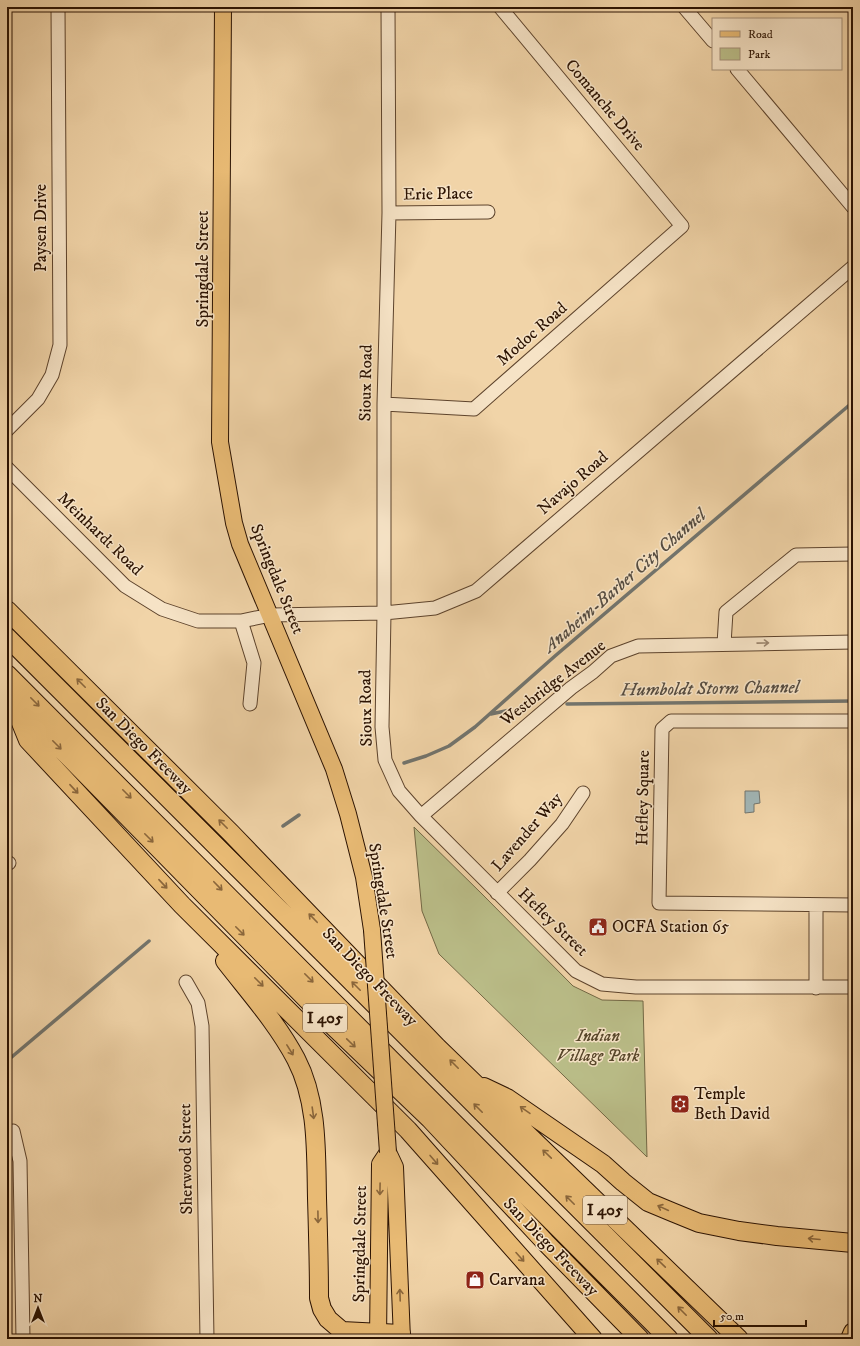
<svg xmlns="http://www.w3.org/2000/svg" width="860" height="1346" font-family="'IM FELL DW Pica',serif">
<rect width="100%" height="100%" fill="#f1d4a8"/>
<filter id="stains"><feTurbulence type="fractalNoise" baseFrequency=".005" numOctaves="4"/><feColorMatrix values="0 0 0 0 .2 0 0 0 0 .09 0 0 0 0 .02 0 0 0 .5 -.17"/></filter>
<radialGradient id="worn" r=".72"><stop offset=".6" stop-color="#630" stop-opacity="0"/><stop offset="1" stop-color="#630" stop-opacity=".3"/></radialGradient>
<path fill="#babd88" stroke="#736845" d="M414,827L483,895L573,986L602,1000L643,1001L647,1157L439,954L422,911Z"/>
<path fill="#a1b5b5" stroke="#72746d" d="M745,791H759L760,803L754,804V812L745,813Z"/>
<g fill="none" stroke-linecap="round" stroke-linejoin="round">
<path stroke="#72746d" stroke-width="3.5" d="M567,704L853,701
M491,714L510,710
M404,763L426,756L449,746L475,727L555,656L853,402
M283,826L299,815
M7,1061L149,941"/>
<g stroke="#5d432c" stroke-width="15">
<path id="minor" d="M388,7L389,213L384,404V613L382,727L385,760L399,791L421,816L576,971L602,984L636,987H853
M684,7L713,41
M737,69L853,207
M389,213L488,212
M384,404L474,409L682,226L500,7
M7,430L38,399L52,375L60,345L58,7
M7,468L125,586L162,609L198,621H241L271,615L384,613L435,608L476,591L853,267
M241,621L254,663L250,704
M724,644L726,612L796,555L853,554
M853,721H671L662,729L659,903L853,905
M421,816L571,688L593,672L611,656L638,646L853,642
M7,863H9
M497,893L530,860L562,824L583,793
M186,982L198,1003L202,1026L207,1339
M816,988V906
M13,1131L20,1161L23,1339"/>
</g>
<g stroke="#2c1302" stroke-width="18">
<path id="major" d="M223,7L220,442L234,523L240,544L334,769L348,814L364,877L372,930
M388,1152L395,1167L402,1339
M378,1339L380,1164L388,1152"/>
</g>
<g stroke="#2c1302" stroke-width="20">
<path id="highway" d="M7,610L231,833L437,1047L739,1339
M7,637L709,1339
M7,674L669,1339
M7,694L333,1026L430,1119L545,1242L640,1339
M15,708L28,740L182,905L408,1130L593,1339
M225,961C249,992 277,1023 296,1059C318,1101 316,1152 317,1198C318,1231 319,1265 319,1298L322,1309L328,1319L342,1331L401,1334
M484,1087L507,1098L603,1164L623,1182L648,1202L672,1212L699,1223L739,1231L777,1236L853,1243
M850,1339L853,1332"/>
</g>
<use href="#minor" stroke="#f6e3c6" stroke-width="13"/>
<use href="#major" stroke="#e8ba74" stroke-width="16"/>
<use href="#highway" stroke="#e8ba74" stroke-width="18"/>
<g stroke="#2c1302" stroke-width="18" stroke-linecap="butt">
<path id="major-bridge" d="M372,930L388,1152"/>
</g>
<use href="#major-bridge" stroke="#e8ba74" stroke-width="16"/>
</g>
<defs><path id="oneway-shaft" d="M-6 0H5M1.5-3L5.5 0L1.5 3" fill="none" stroke-width="1.6" stroke-linecap="round" stroke-linejoin="round"/></defs>
<use stroke="#9b856e" href="#oneway-shaft" transform="translate(763 643) rotate(-1)"/>
<g stroke="#8a663b">
<use href="#oneway-shaft" transform="translate(81 683) rotate(-135)"/>
<use href="#oneway-shaft" transform="translate(35 702) rotate(45)"/>
<use href="#oneway-shaft" transform="translate(57 745) rotate(45)"/>
<use href="#oneway-shaft" transform="translate(74 789) rotate(47)"/>
<use href="#oneway-shaft" transform="translate(127 794) rotate(45)"/>
<use href="#oneway-shaft" transform="translate(223 824) rotate(-135)"/>
<use href="#oneway-shaft" transform="translate(149 838) rotate(45)"/>
<use href="#oneway-shaft" transform="translate(163 884) rotate(47)"/>
<use href="#oneway-shaft" transform="translate(218 886) rotate(46)"/>
<use href="#oneway-shaft" transform="translate(313 918) rotate(-134)"/>
<use href="#oneway-shaft" transform="translate(240 931) rotate(45)"/>
<use href="#oneway-shaft" transform="translate(309 978) rotate(45)"/>
<use href="#oneway-shaft" transform="translate(259 982) rotate(45)"/>
<use href="#oneway-shaft" transform="translate(356 986) rotate(-135)"/>
<use href="#oneway-shaft" transform="translate(351 1043) rotate(44)"/>
<use href="#oneway-shaft" transform="translate(290 1050) rotate(58)"/>
<use href="#oneway-shaft" transform="translate(454 1064) rotate(-135)"/>
<use href="#oneway-shaft" transform="translate(478 1108) rotate(-135)"/>
<use href="#oneway-shaft" transform="translate(525 1110) rotate(-145)"/>
<use href="#oneway-shaft" transform="translate(313 1113) rotate(82)"/>
<use href="#oneway-shaft" transform="translate(547 1154) rotate(-136)"/>
<use href="#oneway-shaft" transform="translate(434 1160) rotate(49)"/>
<use href="#oneway-shaft" transform="translate(380 1189) rotate(91)"/>
<use href="#oneway-shaft" transform="translate(570 1200) rotate(-135)"/>
<use href="#oneway-shaft" transform="translate(663 1208) rotate(-155)"/>
<use href="#oneway-shaft" transform="translate(318 1217) rotate(89)"/>
<use href="#oneway-shaft" transform="translate(814 1239) rotate(-175)"/>
<use href="#oneway-shaft" transform="translate(520 1257) rotate(48)"/>
<use href="#oneway-shaft" transform="translate(661 1263) rotate(-136)"/>
<use href="#oneway-shaft" transform="translate(400 1295) rotate(-92)"/>
<use href="#oneway-shaft" transform="translate(682 1311) rotate(-135)"/>
</g>
<defs>
<g id="civic-square" transform="scale(1)"><rect x="-9" y="-9" width="18" height="18" rx="4" fill="#8f2418" stroke="#f6e3c6"/><path d="M-.6-6.5H3V-4.5H.6V-3L4-1V1h2V6H-6V1h2V-1L-.6-3ZM-1.2 2.5V6h2.4V2.5Z" fill="#fff"/></g>
<g id="synagogue-square" transform="scale(1)"><rect x="-9" y="-9" width="18" height="18" rx="4" fill="#8f2418" stroke="#f6e3c6"/><path d="M0-6.5L5.6 3.2H-5.6ZM0 6.5L5.6-3.2H-5.6Z" fill="#fff"/></g>
<g id="shop-square" transform="scale(1)"><rect x="-9" y="-9" width="18" height="18" rx="4" fill="#8f2418" stroke="#f6e3c6"/><path d="M-5-2.5h2.3a2.7 3.5 0 0 1 5.4 0H5L5.5 6h-11ZM-1.5-2.5h3a1.5 2.3 0 0 0-3 0Z" fill="#fff"/></g>
</defs>
<g fill-rule="evenodd">
<use href="#civic-square" x="598" y="927"/>
<use href="#synagogue-square" x="680" y="1104"/>
<use href="#shop-square" x="475" y="1280"/>
</g>
<g text-anchor="middle" dominant-baseline="central" stroke-width="3" stroke-linejoin="round" paint-order="stroke">
<g fill="#f6e3c6" stroke="#69513d" stroke-width="1">
<rect x="303" y="1004" width="44" height="28" rx="3"/>
<rect x="583" y="1196" width="44" height="28" rx="3"/>
</g>
<g font-size="16" font-weight="bold" fill="#2c1302">
<text x="325" y="1018">I 405</text>
<text x="605" y="1210">I 405</text>
</g>
<g font-size="17" fill="#2c1302" stroke="#f6e3c6">
<text transform="translate(605 105) rotate(50)">Comanche Drive</text>
<text transform="translate(438 194) rotate(-1)">Erie Place</text>
<text transform="translate(41 228) rotate(-90)">Paysen Drive</text>
<text transform="translate(203 269) rotate(-90)">Springdale Street</text>
<text transform="translate(532 334) rotate(-41)">Modoc Road</text>
<text transform="translate(366 383) rotate(-89)">Sioux Road</text>
<text transform="translate(573 483) rotate(-41)">Navajo Road</text>
<text transform="translate(100 534) rotate(44)">Meinhardt Road</text>
<text transform="translate(277 579) rotate(68)">Springdale Street</text>
<text transform="translate(553 683) rotate(-38)">Westbridge Avenue</text>
<text transform="translate(366 708) rotate(-91)">Sioux Road</text>
<text transform="translate(144 746) rotate(45)">San Diego Freeway</text>
<text transform="translate(643 798) rotate(-89)">Hefley Square</text>
<text transform="translate(527 832) rotate(-49)">Lavender Way</text>
<text transform="translate(383 901) rotate(81)">Springdale Street</text>
<text transform="translate(553 922) rotate(44)">Hefley Street</text>
<text transform="translate(370 977) rotate(46)">San Diego Freeway</text>
<text transform="translate(186 1159) rotate(-91)">Sherwood Street</text>
<text transform="translate(360 1244) rotate(-89)">Springdale Street</text>
<text transform="translate(551 1247) rotate(46)">San Diego Freeway</text>
</g>
<g font-size="17" fill="#2c1302" stroke="#f6e3c6" text-anchor="start">
<text x="612" y="927">OCFA Station 65</text>
<text x="694" y="1094">Temple<tspan x="694" dy="20">Beth David</tspan></text>
<text x="489" y="1280">Carvana</text>
</g>
<g font-size="17" font-style="italic" fill="#57462a" stroke="#f6e3c6">
<text x="598" y="1036">Indian<tspan x="598" dy="20">Village Park</tspan></text>
</g>
<g font-size="18" font-style="italic" fill="#554c41" stroke="#f6e3c6">
<text transform="translate(625 581) rotate(-41)">Anaheim-Barber City Channel</text>
<text transform="translate(710 689) rotate(-1)">Humboldt Storm Channel</text>
</g>
</g>
<rect width="860" height="1346" fill="none" stroke="#f1d4a8" stroke-width="24"/>
<rect x="8" y="8" width="844" height="1330" fill="none" stroke="#2c1302" stroke-width="2"/>
<rect x="12" y="12" width="836" height="1322" fill="none" stroke="#2c1302"/>
<rect x="712" y="18" width="130" height="52" fill="#f6e3c6" stroke="#a59078"/>
<rect x="720" y="31" width="20" height="6" fill="#e8ba74" stroke="#a59078"/>
<text x="748" y="38" font-size="12" fill="#2c1302">Road</text>
<rect x="720" y="48" width="20" height="12" fill="#babd88" stroke="#a59078"/>
<text x="748" y="58" font-size="12" fill="#2c1302">Park</text>
<g transform="translate(38 1308)" stroke="#f6e3c6" stroke-width="3" paint-order="stroke">
<path d="M0-3L7 15L0 10L-7 15Z" fill="#2c1302"/>
<text y="-6" font-size="11" font-weight="bold" text-anchor="middle" fill="#2c1302">N</text>
</g>
<path d="M714 1320v6h92v-6" fill="none" stroke="#2c1302" stroke-width="2"/>
<text x="720" y="1320" font-size="12" fill="#2c1302" stroke="#f6e3c6" stroke-width="3" paint-order="stroke">50 m</text>
<rect width="100%" height="100%" filter="url(#stains)"/>
<rect width="100%" height="100%" fill="url(#worn)"/>
</svg>
